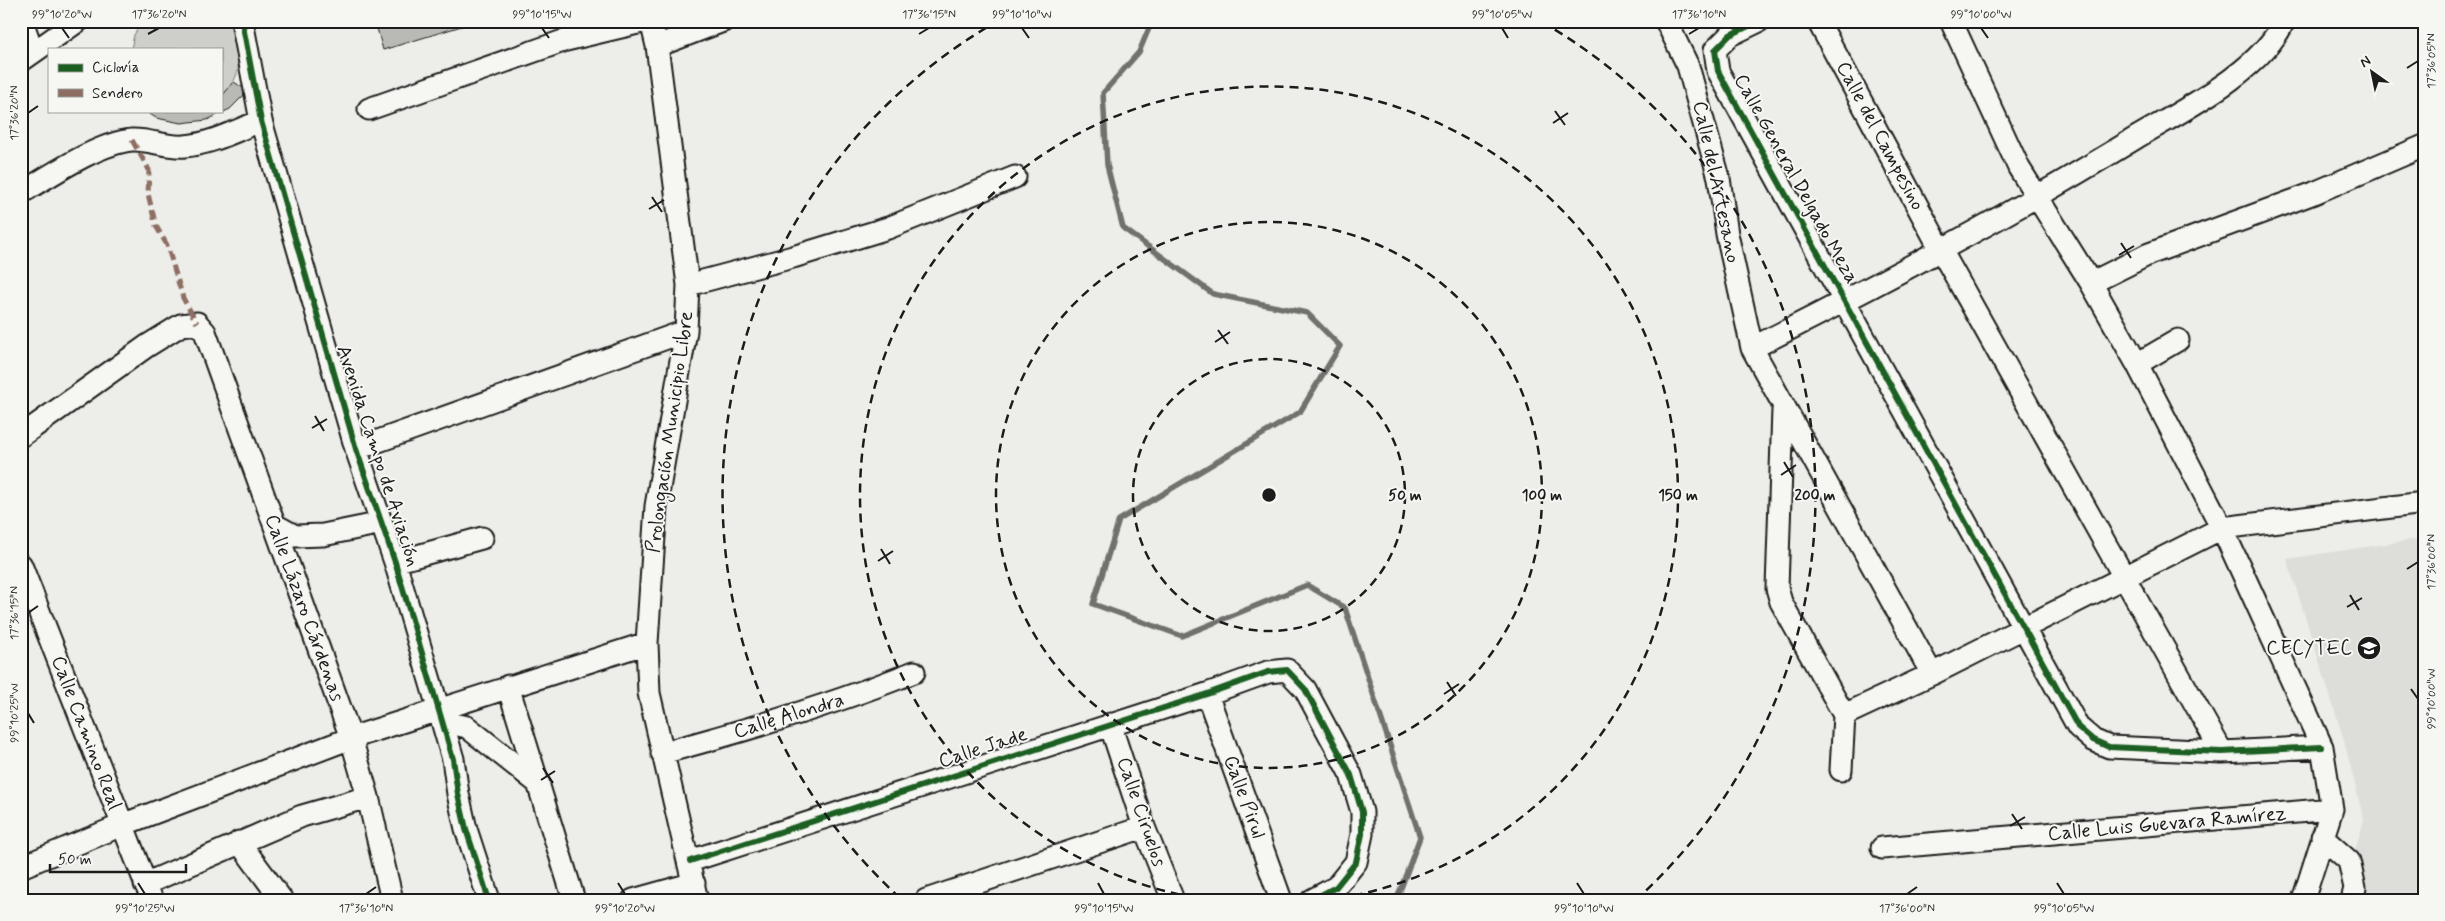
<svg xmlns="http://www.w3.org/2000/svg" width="2445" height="921" font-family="Mynerve,sans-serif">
<rect width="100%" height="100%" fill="#edede9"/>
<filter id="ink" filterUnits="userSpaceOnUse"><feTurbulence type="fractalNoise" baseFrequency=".02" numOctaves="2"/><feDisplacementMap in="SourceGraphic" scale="10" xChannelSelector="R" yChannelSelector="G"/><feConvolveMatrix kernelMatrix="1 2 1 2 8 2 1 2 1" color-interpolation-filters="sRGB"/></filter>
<g filter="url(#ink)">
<path fill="#ddddda" d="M2424,538V900H2340L2364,820L2343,737L2287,559Z"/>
<path fill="#cececb" stroke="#757574" d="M142,21H230C235,28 236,35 237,44C241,69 239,78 221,97V49H131L134,35Z"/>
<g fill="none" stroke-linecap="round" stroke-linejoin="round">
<path stroke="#6f6f6d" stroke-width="5.5" d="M1152,21L1139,52L1103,93L1107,165L1123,228L1213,294L1307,313L1340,346L1300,412L1119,520L1093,604L1182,636L1307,585L1345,608L1420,837L1398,896L1392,900"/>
</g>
<path fill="#b9b9b6" stroke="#1c1c1c" d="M375,21H478L383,50Z
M234,82L248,91L230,109L207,120L181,123L156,118L145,111H221V97Z"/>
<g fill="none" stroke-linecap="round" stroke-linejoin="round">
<g stroke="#1c1c1c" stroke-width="25">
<path id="minor" d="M22,21L33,52
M242,21L261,121L356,449L395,562L442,721L453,759L458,794L466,829L489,900
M651,21L657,46L688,285L686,331L656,506L647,643L649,693L697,900
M1666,21L1688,66L1719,178L1727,234L1752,348L1932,674
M1759,21L1730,35L1715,50L1718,71L2078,727L2093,740L2109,747L2222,752L2322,747
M1818,21L1941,250L2222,752
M1951,21L2019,168L2091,283L2137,364L2222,528L2322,747L2332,809
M657,46L723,21
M21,61L78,21
M369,109L566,40L646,21
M21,193C50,176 98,143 132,140C149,139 167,148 185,146C211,144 237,130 261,121
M2091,283L2149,254L2314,193L2424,146
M688,285L793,257L888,228L1015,177
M1752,348C1882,283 2010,215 2134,139C2181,111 2261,72 2284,21
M2137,364L2178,340
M1783,410L1777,588L1781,602L1844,715L1841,770
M21,436L147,346L181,325L197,323L205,332L351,738L368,797L392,900
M356,449L686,331
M275,525L295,536L323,535L382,523
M395,562L482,538
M21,565L152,900
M508,686L574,900
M1207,694L1281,900
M1844,715L1932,674L2222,528L2424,503
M442,721L467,727L539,784
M1110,724L1144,827L1173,900
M662,753C748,730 832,705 914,672
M2322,837L2349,861L2355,888L2352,900
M239,842L282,900
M1882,848L2332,809
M690,861L1207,694L1268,672L1287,670L1305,689L1351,775L1362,812V834L1356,862L1336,887L1312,900
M21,867L122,825L351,738L647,643
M145,884L302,816L368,797
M633,900L694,883
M926,900L1144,827
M2303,900L2332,809"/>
</g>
<use href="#minor" stroke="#f6f6f2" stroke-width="21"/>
<path stroke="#8d6e63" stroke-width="5" stroke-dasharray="10 5" stroke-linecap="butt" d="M132,140L149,170L148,194L156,226L167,245L183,298L197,323"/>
<g stroke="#f6f6f2" stroke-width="9">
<path id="cycleway" d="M242,21L261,121L356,449L395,562L442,721L453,759L458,794L466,829L489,900
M1759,21L1730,35L1715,50L1718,71L2078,727L2093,740L2109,747L2222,752L2322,747
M690,861L1207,694L1268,672L1287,670L1305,689L1351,775L1362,812V834L1356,862L1336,887L1312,900"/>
</g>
<use href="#cycleway" stroke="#1b5e20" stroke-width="6"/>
</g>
</g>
<path fill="none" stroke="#1c1c1c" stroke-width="2" d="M62,28L69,38M542,28L549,38M1022,28L1029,38M1502,28L1508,38M1981,28L1988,38M148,34L159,28M919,34L929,28M1689,34L1699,28M2407,68L2418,61M1555,111L1565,125M28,113L38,106M1553,123L1568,113M652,197L662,212M649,209L664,200M2121,243L2131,258M2119,255L2134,246M1218,330L1228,344M1215,342L1230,332M315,416L324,431M312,428L327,419M1784,462L1793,477M1781,475L1796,465M881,549L890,564M878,561L893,551M2407,569L2418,562M2350,595L2359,610M2347,607L2362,598M28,613L38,606M1447,682L1456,696M2411,689L2418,699M1444,694L1459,684M28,713L34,723M543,768L553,783M541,780L555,771M2012,814L2022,829M2010,826L2025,817M138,883L145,894M618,883L625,894M1098,883L1104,894M1577,883L1584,894M2057,883L2064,894M366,894L376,887M1907,894L1917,887"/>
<g fill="none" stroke="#1c1c1c" stroke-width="2.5" stroke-dasharray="9 6">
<circle cx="1269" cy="495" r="136"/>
<circle cx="1269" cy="495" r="273"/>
<path d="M1209 900A409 409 0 1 1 1329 900"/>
<path d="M900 898A546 546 0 0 1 996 22M1542 22A546 546 0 0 1 1638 898"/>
</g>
<defs>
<g id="school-disc" transform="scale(1.25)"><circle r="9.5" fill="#1c1c1c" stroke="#f6f6f2"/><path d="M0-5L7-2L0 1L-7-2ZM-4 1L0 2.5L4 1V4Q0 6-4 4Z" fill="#fff"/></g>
</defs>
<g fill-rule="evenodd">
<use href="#school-disc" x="2369" y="648"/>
</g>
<g text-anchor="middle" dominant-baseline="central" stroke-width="4" stroke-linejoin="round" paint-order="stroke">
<g font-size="20" fill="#1c1c1c" stroke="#f6f6f2">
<text transform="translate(1880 136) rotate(62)">Calle del Campesino</text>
<text transform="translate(1796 179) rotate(61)">Calle General Delgado Meza</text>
<text transform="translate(1716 182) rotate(78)">Calle del Artesano</text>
<text transform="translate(670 432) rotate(-82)">Prolongación Municipio Libre</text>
<text transform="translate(378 456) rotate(72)">Avenida Campo de Aviación</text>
<text transform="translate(304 608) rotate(70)">Calle Lázaro Cárdenas</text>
<text transform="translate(789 716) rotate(-17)">Calle Alondra</text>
<text transform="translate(86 733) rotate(69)">Calle Camino Real</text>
<text transform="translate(983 748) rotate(-18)">Calle Jade</text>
<text transform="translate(1244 797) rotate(70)">Calle Pirul</text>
<text transform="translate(1141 812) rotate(71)">Calle Ciruelos</text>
<text transform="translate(2167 824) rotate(-5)">Calle Luis Guevara Ramírez</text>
</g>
<g font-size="20" fill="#1c1c1c" stroke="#f6f6f2" text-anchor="end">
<text x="2352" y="648">CECYTEC</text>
</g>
</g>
<circle cx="1269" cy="495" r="8" fill="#1c1c1c" stroke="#f6f6f2" stroke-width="2.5"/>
<g font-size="15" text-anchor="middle" font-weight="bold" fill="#1c1c1c" stroke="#f6f6f2" stroke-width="4" stroke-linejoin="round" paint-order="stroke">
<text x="1405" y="500">50 m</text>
<text x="1542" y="500">100 m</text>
<text x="1678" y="500">150 m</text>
<text x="1815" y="500">200 m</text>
</g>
<rect width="2445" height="921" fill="none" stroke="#f6f6f2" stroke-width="55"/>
<rect x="48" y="48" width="175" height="65" fill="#f6f6f2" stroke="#9f9f9c"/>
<rect x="58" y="64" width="25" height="8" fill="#1b5e20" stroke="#9f9f9c"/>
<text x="92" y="72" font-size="15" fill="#1c1c1c">Ciclovía</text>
<rect x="58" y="89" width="25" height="8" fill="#8d6e63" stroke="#9f9f9c"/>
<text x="92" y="98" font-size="15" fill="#1c1c1c">Sendero</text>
<g transform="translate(2372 72) rotate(327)" stroke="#f6f6f2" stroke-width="4" paint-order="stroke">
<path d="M0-4L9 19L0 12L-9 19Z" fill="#1c1c1c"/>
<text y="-8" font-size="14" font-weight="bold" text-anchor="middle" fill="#1c1c1c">N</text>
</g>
<path d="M50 864v8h136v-8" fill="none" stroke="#1c1c1c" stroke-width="2.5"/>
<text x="58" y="864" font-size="15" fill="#1c1c1c" stroke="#f6f6f2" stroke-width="4" paint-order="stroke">50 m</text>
<rect x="28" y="28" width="2390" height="866" fill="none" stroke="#1c1c1c" stroke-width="2"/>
<g font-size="12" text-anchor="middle" fill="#1c1c1c">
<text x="62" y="18">99°10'20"W</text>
<text x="159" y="18">17°36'20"N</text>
<text x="542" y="18">99°10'15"W</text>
<text x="929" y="18">17°36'15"N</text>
<text x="1022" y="18">99°10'10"W</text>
<text x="1502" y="18">99°10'05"W</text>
<text x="1699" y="18">17°36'10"N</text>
<text x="1981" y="18">99°10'00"W</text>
<text transform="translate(2431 61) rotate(-90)" y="4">17°36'05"N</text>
<text transform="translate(14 113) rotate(-90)" y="4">17°36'20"N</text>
<text transform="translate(2431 562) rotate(-90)" y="4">17°36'00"N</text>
<text transform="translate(14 613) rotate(-90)" y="4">17°36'15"N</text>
<text transform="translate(2431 699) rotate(-90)" y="4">99°10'00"W</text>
<text transform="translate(14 713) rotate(-90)" y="4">99°10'25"W</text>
<text x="145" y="912">99°10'25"W</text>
<text x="366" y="912">17°36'10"N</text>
<text x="625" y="912">99°10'20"W</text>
<text x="1104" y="912">99°10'15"W</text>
<text x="1584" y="912">99°10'10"W</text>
<text x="1907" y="912">17°36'00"N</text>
<text x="2064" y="912">99°10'05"W</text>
</g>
</svg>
